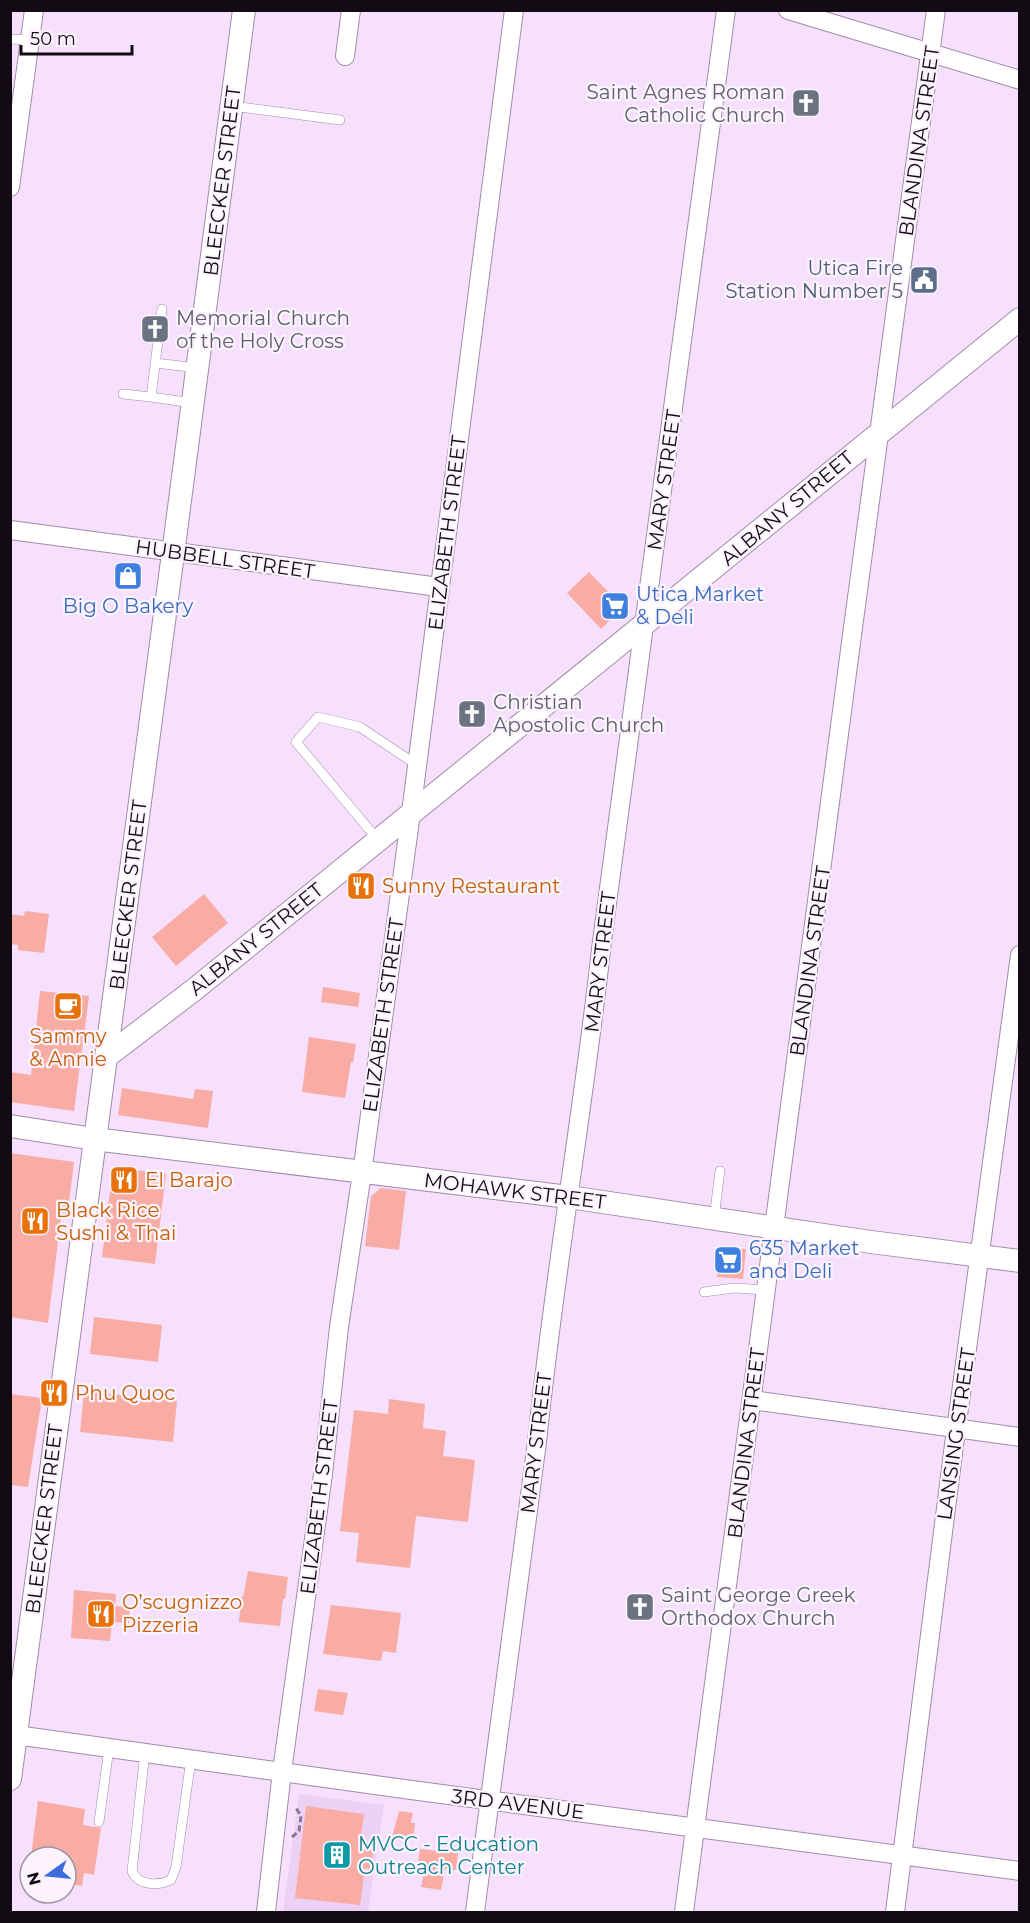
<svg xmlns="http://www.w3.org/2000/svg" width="1030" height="1923" font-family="Montserrat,sans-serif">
<rect width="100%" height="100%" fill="#f6e0fd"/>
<path fill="#ecd1f4" d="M299,1794L384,1805L368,1912H283Z"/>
<path fill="#f8aca4" d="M589,572L623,607L601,629L567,593Z
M204,894L228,923L176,966L152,937Z
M25,911L49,914L44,953L18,950V945L10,944V914L24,916Z
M323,987L360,993L358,1007L321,1002Z
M40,991L89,996L74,1111L10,1102V1072L31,1075Z
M309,1037L356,1044L353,1063L351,1062L345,1098L302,1092Z
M122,1088L193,1099L195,1089L213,1091L208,1128L118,1115Z
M10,1153L74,1162L67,1218L61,1217L48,1323L10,1317L12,1283L10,1282Z
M113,1167L166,1174L155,1264L102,1257Z
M381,1188L406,1191L399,1250L365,1246L371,1196Z
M720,1247L746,1249L743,1279L717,1277Z
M94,1317L162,1325L158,1362L90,1354Z
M84,1391L177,1401L173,1442L80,1432Z
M10,1394L42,1398L28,1487L10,1485Z
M389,1399L425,1404L423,1428L446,1431L443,1456L475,1460L468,1522L416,1516L410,1568L356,1562L359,1533L340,1531L354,1410L388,1414Z
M248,1571L288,1577L285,1599H283L280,1626L239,1622L241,1597H243Z
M74,1590L116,1594L115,1606L130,1607L129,1623L112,1622L110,1641L71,1638Z
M331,1605L401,1613L396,1653L383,1651L381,1661L323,1654Z
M318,1689L348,1693L343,1715L314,1711Z
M38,1801L85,1809L83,1825L101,1828L94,1875L84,1873L82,1886L66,1884V1857H31Z
M306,1806L364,1814L360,1844L374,1846L371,1869L365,1868L360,1905L295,1898Z
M399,1811L413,1813L411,1823H415L413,1839L392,1837Z
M420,1849L458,1853L456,1870L445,1869L441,1890L421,1887L425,1869H417Z"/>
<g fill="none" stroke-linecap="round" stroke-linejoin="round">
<g stroke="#a18ca7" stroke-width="10">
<path id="service" d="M10,39L30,40
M232,106L340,120
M162,309L151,397L193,403
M155,363L198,368
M123,394L151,397
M378,840L296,742L318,717L360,727L417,765
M714,1218L720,1171
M704,1292L734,1288L766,1290
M145,1752L132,1871C138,1886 158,1886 171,1880L176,1867L191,1759
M99,1822L109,1748"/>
</g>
<g stroke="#a18ca7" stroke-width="20">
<path id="minor" d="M788,10L1020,80
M345,56L351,10
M10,187L34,10
M10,530L439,587
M752,1400L1020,1437
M16,1735L404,1789L1020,1871
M266,1912L282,1771L323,1474L339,1327L362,1173L411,813L514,10
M475,1912L537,1442C554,1274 584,1108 602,941L726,10
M684,1912L852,635L936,10
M895,1912L954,1445L1020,955"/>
</g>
<g stroke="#a18ca7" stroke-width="24">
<path id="tertiary" d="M106,1057L195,989L1020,319
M10,1126L94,1139L569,1197L871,1242L1020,1261
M10,1779C88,1190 168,600 244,10"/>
</g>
<path stroke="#897a8e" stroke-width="3" stroke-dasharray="6 3" stroke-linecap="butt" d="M292,1837L299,1831L301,1816L296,1808"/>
<use href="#service" stroke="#fff" stroke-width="9"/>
<use href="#minor" stroke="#fff" stroke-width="18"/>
<use href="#tertiary" stroke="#fff" stroke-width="22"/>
</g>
<defs>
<g id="church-square" transform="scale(1.5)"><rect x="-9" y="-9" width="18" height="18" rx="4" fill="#6b7280" stroke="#fcf3fe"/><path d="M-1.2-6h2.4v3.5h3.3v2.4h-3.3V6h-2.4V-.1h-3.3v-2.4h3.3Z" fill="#fff"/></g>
<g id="civic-square" transform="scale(1.5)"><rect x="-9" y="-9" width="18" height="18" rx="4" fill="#5c6f8a" stroke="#fcf3fe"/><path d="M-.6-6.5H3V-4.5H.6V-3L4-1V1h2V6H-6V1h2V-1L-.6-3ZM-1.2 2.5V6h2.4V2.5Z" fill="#fff"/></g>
<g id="shop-square" transform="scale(1.5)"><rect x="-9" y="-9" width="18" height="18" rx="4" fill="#3f7fe0" stroke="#fcf3fe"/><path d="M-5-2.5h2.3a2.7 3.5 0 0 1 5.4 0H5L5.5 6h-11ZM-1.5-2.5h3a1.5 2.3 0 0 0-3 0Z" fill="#fff"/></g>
<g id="supermarket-square" transform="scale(1.5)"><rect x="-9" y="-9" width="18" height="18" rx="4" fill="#3f7fe0" stroke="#fcf3fe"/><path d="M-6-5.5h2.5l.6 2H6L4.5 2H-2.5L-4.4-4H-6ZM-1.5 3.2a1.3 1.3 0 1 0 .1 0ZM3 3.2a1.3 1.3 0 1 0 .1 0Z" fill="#fff"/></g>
<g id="restaurant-square" transform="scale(1.5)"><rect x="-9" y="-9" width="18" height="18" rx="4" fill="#e8710a" stroke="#fcf3fe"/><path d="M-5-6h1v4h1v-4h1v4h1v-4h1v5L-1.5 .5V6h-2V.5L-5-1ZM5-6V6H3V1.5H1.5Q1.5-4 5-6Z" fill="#fff"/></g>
<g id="cafe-square" transform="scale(1.5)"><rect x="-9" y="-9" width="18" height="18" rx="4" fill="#e8710a" stroke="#fcf3fe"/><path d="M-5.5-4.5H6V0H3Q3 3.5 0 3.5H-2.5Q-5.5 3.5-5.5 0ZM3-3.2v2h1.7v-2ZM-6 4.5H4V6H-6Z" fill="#fff"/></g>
<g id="building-square" transform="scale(1.5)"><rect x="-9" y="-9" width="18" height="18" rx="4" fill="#0f9aa8" stroke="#fcf3fe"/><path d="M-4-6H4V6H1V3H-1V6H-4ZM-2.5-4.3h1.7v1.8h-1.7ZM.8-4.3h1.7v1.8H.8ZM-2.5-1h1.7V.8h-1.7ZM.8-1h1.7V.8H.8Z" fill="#fff"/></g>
</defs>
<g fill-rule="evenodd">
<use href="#church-square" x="806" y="103"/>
<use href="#civic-square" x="924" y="280"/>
<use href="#church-square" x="155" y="329"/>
<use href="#shop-square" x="128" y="576"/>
<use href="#supermarket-square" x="615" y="606"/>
<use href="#church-square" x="472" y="714"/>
<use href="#restaurant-square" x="361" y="886"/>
<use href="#cafe-square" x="68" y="1006"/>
<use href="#restaurant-square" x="124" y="1180"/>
<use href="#restaurant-square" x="35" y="1221"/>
<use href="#supermarket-square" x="728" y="1260"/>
<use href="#restaurant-square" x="54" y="1393"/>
<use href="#church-square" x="640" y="1607"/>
<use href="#restaurant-square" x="101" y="1614"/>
<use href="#building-square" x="337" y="1855"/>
</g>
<g text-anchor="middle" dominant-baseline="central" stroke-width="4.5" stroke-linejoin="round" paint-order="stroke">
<g font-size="20" fill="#5b616d" stroke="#fcf3fe" text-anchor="start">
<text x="785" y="92" text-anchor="end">Saint Agnes Roman<tspan x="785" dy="23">Catholic Church</tspan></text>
<text x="176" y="318">Memorial Church<tspan x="176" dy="23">of the Holy Cross</tspan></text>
<text x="493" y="702">Christian<tspan x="493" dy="23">Apostolic Church</tspan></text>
<text x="661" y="1595">Saint George Greek<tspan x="661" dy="23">Orthodox Church</tspan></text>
</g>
<g font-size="20" fill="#120b14" stroke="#fcf3fe">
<text transform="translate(919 141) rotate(-82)">BLANDINA STREET</text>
<text transform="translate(222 181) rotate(-83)">BLEECKER STREET</text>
<text transform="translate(664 480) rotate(-82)">MARY STREET</text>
<text transform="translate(787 508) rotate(-40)">ALBANY STREET</text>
<text transform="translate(447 533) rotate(-83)">ELIZABETH STREET</text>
<text transform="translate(225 559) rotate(8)">HUBBELL STREET</text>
<text transform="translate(128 895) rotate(-83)">BLEECKER STREET</text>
<text transform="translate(256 939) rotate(-39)">ALBANY STREET</text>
<text transform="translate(810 961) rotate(-82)">BLANDINA STREET</text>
<text transform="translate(600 962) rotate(-83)">MARY STREET</text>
<text transform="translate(383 1015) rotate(-82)">ELIZABETH STREET</text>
<text transform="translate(515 1191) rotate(7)">MOHAWK STREET</text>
<text transform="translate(956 1434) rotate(-82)">LANSING STREET</text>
<text transform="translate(536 1443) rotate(-83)">MARY STREET</text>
<text transform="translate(746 1443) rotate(-83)">BLANDINA STREET</text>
<text transform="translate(319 1497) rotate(-83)">ELIZABETH STREET</text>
<text transform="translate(44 1519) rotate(-83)">BLEECKER STREET</text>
<text transform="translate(518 1804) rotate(7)">3RD AVENUE</text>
</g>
<g font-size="20" fill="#4e5e75" stroke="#fcf3fe" text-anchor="end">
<text x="903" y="268">Utica Fire<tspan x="903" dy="23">Station Number 5</tspan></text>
</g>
<g font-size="20" fill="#366cbe" stroke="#fcf3fe" text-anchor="start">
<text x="636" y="594">Utica Market<tspan x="636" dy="23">&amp; Deli</tspan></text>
<text x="128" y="606" text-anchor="middle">Big O Bakery</text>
<text x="749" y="1248">635 Market<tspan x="749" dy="23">and Deli</tspan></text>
</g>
<g font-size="20" fill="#c56008" stroke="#fcf3fe" text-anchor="start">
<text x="382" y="886">Sunny Restaurant</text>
<text x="68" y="1036" text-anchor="middle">Sammy<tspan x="68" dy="23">&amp; Annie</tspan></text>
<text x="145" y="1180">El Barajo</text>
<text x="56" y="1210">Black Rice<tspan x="56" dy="23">Sushi &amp; Thai</tspan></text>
<text x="75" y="1393">Phu Quoc</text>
<text x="122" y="1602">O’scugnizzo<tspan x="122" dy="23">Pizzeria</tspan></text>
</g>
<g font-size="20" fill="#0d838f" stroke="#fcf3fe" text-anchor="start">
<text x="358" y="1844">MVCC - Education<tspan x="358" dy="23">Outreach Center</tspan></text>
</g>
</g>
<rect width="1030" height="1923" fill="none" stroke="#120b14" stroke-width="24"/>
<g transform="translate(48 1875) rotate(255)"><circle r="28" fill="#fcf3fe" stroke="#9e96a0" stroke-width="1.5"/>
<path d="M0-4.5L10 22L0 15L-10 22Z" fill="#3d6cdd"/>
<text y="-9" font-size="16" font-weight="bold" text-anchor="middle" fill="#120b14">N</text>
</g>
<path d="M21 45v9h111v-9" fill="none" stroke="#120b14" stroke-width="3"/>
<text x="30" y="45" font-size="18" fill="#120b14" stroke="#fcf3fe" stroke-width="4.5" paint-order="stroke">50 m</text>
</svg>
